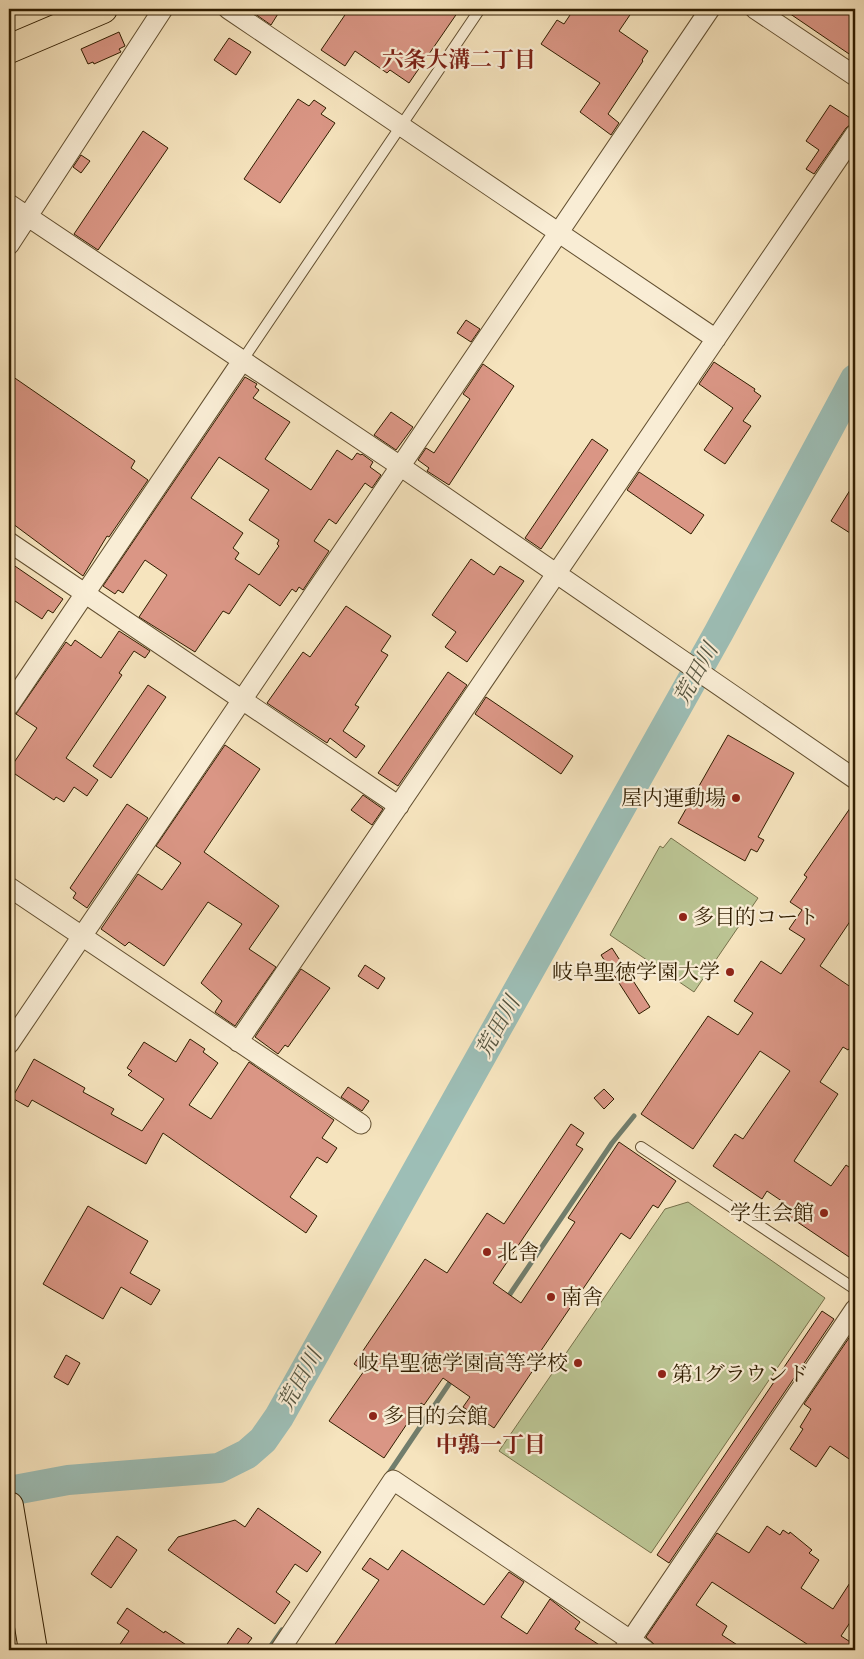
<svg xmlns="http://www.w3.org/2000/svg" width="864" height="1659" font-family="Cardo,'Noto Serif JP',serif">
<rect width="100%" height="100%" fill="#f6e4be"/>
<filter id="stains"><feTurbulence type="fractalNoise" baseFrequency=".004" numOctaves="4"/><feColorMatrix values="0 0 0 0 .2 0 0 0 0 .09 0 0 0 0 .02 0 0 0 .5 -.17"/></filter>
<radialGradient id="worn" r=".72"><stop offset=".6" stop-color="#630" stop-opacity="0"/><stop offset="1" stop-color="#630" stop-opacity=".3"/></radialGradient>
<path fill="#bbc493" stroke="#76704a" d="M671,838L758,898L694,992L610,935L660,846L663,848Z
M688,1202L825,1298L651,1553L499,1451L665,1209Z"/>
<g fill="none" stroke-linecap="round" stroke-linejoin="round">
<path stroke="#717e6d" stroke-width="5" d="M506,1300L612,1143L634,1116
M387,1476L453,1378
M268,1650L282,1630"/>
<path stroke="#9dbeb6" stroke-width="30" d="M9,1491L68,1480L219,1468L247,1454L263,1440L279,1417L719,632L855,379"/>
</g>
<path fill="#da9685" stroke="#301d00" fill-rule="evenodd" d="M248,9H281L271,25Z
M349,9H460L409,83L390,70L387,73L355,51L345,66L321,50Z
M574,9H634L619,31L648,51L642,60L643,61L608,114L619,123L611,135L580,112L600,83L541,44L557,20L564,24Z
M783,9H855V58Z
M119,32L125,46L119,49L121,52L94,64L93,62L88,64L81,49Z
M229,38L251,52L236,75L214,60Z
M298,99L309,106L314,100L326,108L321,114L335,123L280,203L244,179Z
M830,105L855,121L846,128L814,174L806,169L819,150L806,141Z
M143,131L168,148L98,250L74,234Z
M81,155L90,161L81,173L73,167Z
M466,320L480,329L471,342L457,333Z
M714,362L755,389L754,391L761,396L743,421L751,426L725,464L704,450L733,408L699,384Z
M483,364L514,386L449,485L427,471L429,468L418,460L426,448L434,453L470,399L463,394Z
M9,374L135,461L131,468L148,480L109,537L107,536L83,576L9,521Z
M245,377L257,384L255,387L259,390L253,398L290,422L265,459L311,490L337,450L352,460L357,453L361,455L362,454L373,462L370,467L381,475L372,488L365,483L336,524L329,519L314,541L329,551L303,590L299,587L296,592L292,589L280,606L249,584L229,614L223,611L195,652L139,617L167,575L145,560L123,593L118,590L115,594L103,586ZM219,457L269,490L249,520L279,540L277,544L279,546L259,575L235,559L239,553L233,548L243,533L191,498Z
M391,412L413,427L396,450L374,435Z
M592,439L608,450L541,549L525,538Z
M639,472L704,515L691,534L627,490Z
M855,482V525L850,533L831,521Z
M471,559L494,575L500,566L524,581L467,662L445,647L456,632L432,615Z
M9,562L63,599L53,613L48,610L42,619L9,597Z
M346,606L391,636L381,651L388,655L355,705L359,707L343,731L365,746L356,758L330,738L327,743L267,703L303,652L310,657Z
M119,631L150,651L145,658L134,651L119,673L122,675L66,758L98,780L87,796L74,787L64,802L56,797L54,800L9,770L37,728L16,714L66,642L71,646L75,640L101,658Z
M448,672L467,685L398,786L378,773Z
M148,685L166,697L111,778L93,766Z
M486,697L573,756L561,774L475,714Z
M728,735L794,773L758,837L764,840L757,852L751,849L745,861L678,823Z
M225,745L260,769L204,852L279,906L249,949L276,967L235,1026L215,1012L222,1001L201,983L242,924L208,902L164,966L129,942L125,946L101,929L138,874L162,890L181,863L156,846Z
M363,795L383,809L372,825L351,810Z
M855,801V914L820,966L855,990V1042L848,1050L843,1047L820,1082L838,1094L794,1161L831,1186L846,1165L855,1171V1261L790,1217L795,1210L767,1191L762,1199L713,1166L735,1134L743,1139L790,1071L760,1051L693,1149L641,1114L708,1016L738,1035L753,1013L734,1001L761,961L781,974L805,939L789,929L802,910L790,902L807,877L804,875Z
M127,804L148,818L87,908L73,898L76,893L70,888Z
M612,948L650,1007L639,1014L601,955Z
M365,965L385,978L378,989L358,976Z
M301,969L330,988L288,1047L285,1045L278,1054L255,1037Z
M190,1039L205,1049L203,1052L218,1063L189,1105L211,1119L249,1062L334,1120L322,1138L337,1148L327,1163L317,1157L290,1197L317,1216L306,1233L163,1133L146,1164L32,1100L28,1107L12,1098L34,1059L85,1088L83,1092L114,1109L111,1114L142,1131L164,1099L128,1075L132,1071L127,1068L144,1042L176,1062Z
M348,1087L369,1101L362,1111L341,1097Z
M604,1089L614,1099L604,1109L594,1098Z
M571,1124L584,1133L576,1145L583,1149L493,1283L521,1303L575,1222L568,1218L619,1142L676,1181L658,1208L653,1205L630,1239L621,1233L538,1355L542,1357L494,1428L463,1407L470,1397L443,1378L424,1405L421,1403L384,1458L329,1421L364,1371L354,1364L425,1259L447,1273L487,1213L504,1224Z
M88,1206L148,1241L130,1273L160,1290L151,1305L121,1287L103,1319L43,1284Z
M822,1311L834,1319L669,1563L657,1555Z
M853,1332L855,1334V1463L830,1446L816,1467L790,1449L803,1429L800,1427L811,1409L804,1404Z
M66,1355L80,1363L68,1385L54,1377Z
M258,1508L321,1552L307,1572L295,1564L276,1592L290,1602L275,1624L168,1550L178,1537L235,1520L245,1527Z
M767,1526L780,1535L783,1530L789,1534L790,1532L812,1550L809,1553L819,1560L801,1588L833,1609L855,1575V1615L841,1636L855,1645V1650H816L712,1582L696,1605L727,1626L722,1635L745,1650H656L655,1645L646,1637L717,1533L749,1553Z
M117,1536L137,1550L111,1588L91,1574Z
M402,1550L484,1605L509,1572L524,1582L501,1617L527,1634L550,1599L580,1622L575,1629L607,1650H331L379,1580L362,1569L370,1558L388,1570Z
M127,1608L164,1633L165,1631L194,1650H116L129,1631L117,1623Z
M238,1628L252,1638L243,1650H223Z"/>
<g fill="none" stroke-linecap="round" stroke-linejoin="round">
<g stroke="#624f30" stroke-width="12">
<path id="service" d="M242,361L480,9
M641,1147L855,1289"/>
</g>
<g stroke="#624f30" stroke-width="21">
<path id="minor" d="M228,9L716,339
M755,9L855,76
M9,204L400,466L855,779
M9,245L163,9
M9,542L399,806
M9,706L242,361
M9,887L361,1124
M238,1042L855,134
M9,1044L710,9
M280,1650L393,1480L645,1650
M624,1650L855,1309"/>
</g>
<g stroke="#301d00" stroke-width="30">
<path id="primary" d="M9,1506L33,1650"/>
</g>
<g stroke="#301d00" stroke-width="30">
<path id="trunk" d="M9,49L103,9"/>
</g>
<use href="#service" stroke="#f9edd5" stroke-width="10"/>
<use href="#minor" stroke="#f9edd5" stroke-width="19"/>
<use href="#primary" stroke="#f6e4be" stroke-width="28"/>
<use href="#trunk" stroke="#f6e4be" stroke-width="28"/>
</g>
<g fill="#8f2418" stroke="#f9edd5" stroke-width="2">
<circle cx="736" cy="798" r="5"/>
<circle cx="683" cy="917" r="5"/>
<circle cx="730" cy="972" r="5"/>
<circle cx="824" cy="1213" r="5"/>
<circle cx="487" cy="1252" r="5"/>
<circle cx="551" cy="1297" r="5"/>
<circle cx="578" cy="1363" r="5"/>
<circle cx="662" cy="1374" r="5"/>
<circle cx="373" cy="1416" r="5"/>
</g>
<g text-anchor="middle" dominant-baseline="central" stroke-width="4.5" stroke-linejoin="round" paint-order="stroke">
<g font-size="21" fill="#301d00" stroke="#f9edd5" text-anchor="start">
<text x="726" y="798" text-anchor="end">屋内運動場</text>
<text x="693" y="917">多目的コート</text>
<text x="720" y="972" text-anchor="end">岐阜聖徳学園大学</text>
<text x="814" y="1213" text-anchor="end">学生会館</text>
<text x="497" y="1252">北舎</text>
<text x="561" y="1297">南舎</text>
<text x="568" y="1363" text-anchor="end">岐阜聖徳学園高等学校</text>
<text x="672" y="1374">第1グラウンド</text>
<text x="383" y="1416">多目的会館</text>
</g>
<g font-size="22" font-weight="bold" fill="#7a1f14" stroke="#f9edd5">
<text x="459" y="60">六条大溝二丁目</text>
<text x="491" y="1445">中鶉一丁目</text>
</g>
<g font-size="22" font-style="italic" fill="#565540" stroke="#f9edd5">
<text transform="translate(696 674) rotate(-61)">荒田川</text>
<text transform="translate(498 1027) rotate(-61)">荒田川</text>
<text transform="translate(300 1380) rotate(-61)">荒田川</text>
</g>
</g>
<rect width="864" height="1659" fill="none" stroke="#f6e4be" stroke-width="30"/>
<rect x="10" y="10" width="844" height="1639" fill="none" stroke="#301d00" stroke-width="2.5"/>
<rect x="15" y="15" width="834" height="1629" fill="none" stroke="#301d00"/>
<rect width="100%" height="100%" filter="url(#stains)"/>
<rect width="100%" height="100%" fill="url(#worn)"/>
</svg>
